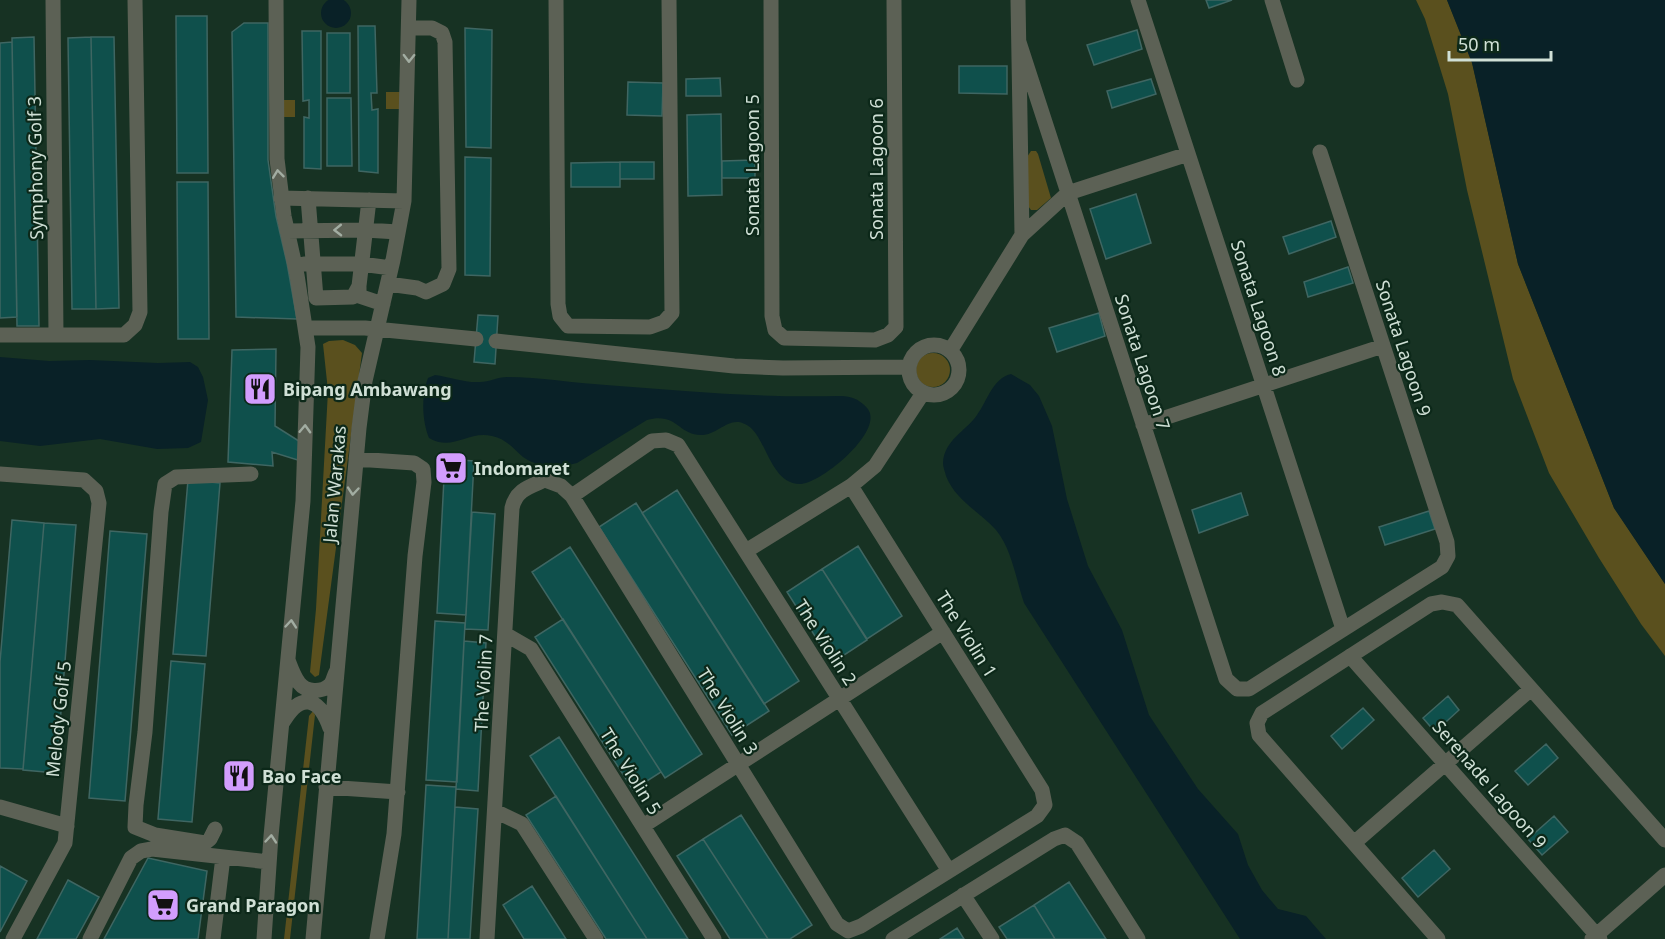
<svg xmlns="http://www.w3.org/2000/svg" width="1665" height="939" font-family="'Noto Sans',sans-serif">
<rect width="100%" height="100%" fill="#173223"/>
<path fill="#5a501e" d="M1416,0H1447L1472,62L1518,264L1614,508L1665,584V656L1641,624L1599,558L1549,473L1513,379L1467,190L1448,94L1425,19Z
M386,92H403L402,109H386Z
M277,100H295V117H277Z
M1031,151H1036L1038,154L1051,198L1037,210H1031L1028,206L1027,157Z
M343,340L355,345L362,353L319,675L315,677L310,672L316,609L328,391L323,344L329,341Z
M916 370a17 17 0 1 1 34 0a17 17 0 1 1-34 0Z
M313,711L315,715L290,939H284L309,716Z"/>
<path fill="#092127" d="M321 13a15 15 0 1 1 30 0a15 15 0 1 1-30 0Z
M1447,0H1665V584L1614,508L1518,264L1472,63Z
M0,357L49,361L90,360L158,363L190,362L198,367L203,377L208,400L201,442L188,448L157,449L100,439L40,446L0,441Z
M1011,374L1030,385L1039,396L1052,426L1067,499L1088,566L1122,630L1149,715L1198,789L1238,834L1248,865L1262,890L1278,909L1306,916L1326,939H1240L1024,603C1016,580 1012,549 996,530C979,511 956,501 946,476C945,472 943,467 943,463C944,440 966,431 977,415C988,400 992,379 1011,374Z
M435,375C450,377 465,383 480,382C489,382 498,377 507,377C538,377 574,383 606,385C683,391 761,398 838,396C848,396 855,397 863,404C865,406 868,408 869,411C881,434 820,484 800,484C772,484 767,443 751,428C731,411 720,435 701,435C678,435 677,412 647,420L577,463C560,468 538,468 523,457C513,448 506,439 492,436C468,430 453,452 429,438C422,421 421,395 428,378Z"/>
<path fill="#0f504c" stroke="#3f6662" stroke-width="1.5" d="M1206,0H1232L1209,8Z
M176,16H207L208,173H177Z
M244,23H268V160L276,216L287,263L297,319L236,317L232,32Z
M358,26H375L377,93H371L372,110L378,109V173L359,171Z
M465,28L492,30L491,148L466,147Z
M1137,30L1142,49L1094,65L1087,45Z
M302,31H321V169L304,168V117L309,118V100L303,101Z
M327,33H350V93H327Z
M34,37L39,326H17L12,38Z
M91,37H114L119,308L96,309Z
M91,37L96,309H72L68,38Z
M12,42L17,317L0,318V43Z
M959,66H1007V94L959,93Z
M720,78L721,96H686V79Z
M1151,79L1156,94L1112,108L1107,91Z
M628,82L663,83L662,116L627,115Z
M327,98H351L352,166H327Z
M721,114L722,195L688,196L687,115Z
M465,157L491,158L490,276L465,275Z
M755,160V178H722V161Z
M620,162V187H571V163Z
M620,162H654V179H620Z
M177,182H208L209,339H178Z
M1136,194L1151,243L1106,259L1090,209Z
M1331,221L1336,237L1289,254L1283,237Z
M1348,267L1353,283L1308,297L1304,282Z
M1099,313L1105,336L1057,352L1049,328Z
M478,315L498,316L495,364L474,362Z
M276,349L275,426L302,443L301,461L272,452L273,466L228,462L232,350Z
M445,459L474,461L466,615L437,613Z
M188,480L220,483L206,656L173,654Z
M677,490L799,681L764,704L642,513Z
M1241,493L1248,515L1199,533L1192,510Z
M636,503L769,711L732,735L599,527Z
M1429,511L1435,529L1385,545L1379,527Z
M472,512L495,514L488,630L465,629Z
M12,520L44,523L23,769L0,768V662Z
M44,523L76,525L56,773L23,770Z
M110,531L147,534L125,801L89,798Z
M858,546L902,616L867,639L822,569Z
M570,547L702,754L665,778L532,572Z
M822,569L867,640L832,663L787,592Z
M563,619L661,772L633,790L535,637Z
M435,621L465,623L457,782L426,780Z
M464,641L486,643L478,791L456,789Z
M171,661L205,664L192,822L158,819Z
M1448,696L1459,710L1435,732L1423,718Z
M1363,708L1374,720L1342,749L1331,736Z
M559,737L688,939H647L530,756Z
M1546,744L1558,758L1528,785L1515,771Z
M426,785L456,787L448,939H417Z
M556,796L647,939H606L526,815Z
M455,807L478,809L470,939H448Z
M741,815L812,925L790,939H768L703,839Z
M1554,816L1568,832L1542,855L1528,839Z
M703,839L768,939H730L677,856Z
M1434,850L1450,869L1418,897L1402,878Z
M148,858L207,871L198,939H104Z
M0,866L27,881L0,932Z
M68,880L99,897L76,939H37Z
M1069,882L1106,939H1055L1034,905Z
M532,886L566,939H524L503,905Z
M1034,905L1055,939H1007L999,927Z
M957,928L964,939H940Z"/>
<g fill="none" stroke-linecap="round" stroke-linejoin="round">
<path stroke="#5c6155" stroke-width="15" d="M53,0L56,335
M556,0L558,304L560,316L568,326L650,327L664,322L672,313L669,0
M771,0L772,316L775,330L784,338L875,340L888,335L896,327L894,0
M1138,0L1343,629
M1272,0L1297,80
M1019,42L1226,679L1237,689H1249L1442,567L1448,556L1447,542L1320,152
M281,198L404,201
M308,198L316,298L353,297L359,286
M369,200L359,286V296L383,304
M287,231L365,230L398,232
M1022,235L1068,193L1188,154
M304,264H361L391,268
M388,284L417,288L426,292L443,284L449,269L445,42L442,33L432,28H409
M305,328H365L476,339
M0,335H124L135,325L140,312L135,0
M496,341L734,366L783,368L908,367
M909 370a25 25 0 1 1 50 0a25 25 0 1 1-50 0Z
M950,351L1022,235L1018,0
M1143,425L1383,346
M356,459L414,463L423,469L424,482L415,556L394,834L377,939
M0,474L84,480L96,491L99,503L65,843L13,939
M572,496L652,441L666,440L678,445L949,871
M746,551L851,486L875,466L923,393
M505,634L531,649L714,939
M1350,656L1600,939
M288,660C291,668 294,677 299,683C306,692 321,693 330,685C333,682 334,676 336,672
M283,722C301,692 319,697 330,728
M326,787L398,792
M0,807L67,826
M495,811L522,824L596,939
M643,826L943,632
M215,829L210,839L205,843L155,835L135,827L136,805L145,732L161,512L165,484L176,477L251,474
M1354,843L1531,689
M963,895L992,939
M90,939L131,858L141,851L152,849L269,862
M213,939L223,857
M264,939L271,836L303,501L308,347L297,275L284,216L277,159L276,0
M313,939L359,428L365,381L393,260L404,201L409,0
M487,939L512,508C516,490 529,487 545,480L561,486L572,496L837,924L848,931L861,926L1037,816L1045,805L1042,790L851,486
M893,939L1054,839L1065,835L1077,843L1138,939
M1438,939L1259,735L1257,723L1262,713L1431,604L1442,602L1457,605L1665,840
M1592,939L1665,875"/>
</g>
<defs><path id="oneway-chevron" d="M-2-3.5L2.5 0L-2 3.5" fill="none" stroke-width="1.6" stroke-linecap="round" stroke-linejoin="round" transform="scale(1.5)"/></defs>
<g stroke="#a2ada2">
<use href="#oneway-chevron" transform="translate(409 58) rotate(91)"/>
<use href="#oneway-chevron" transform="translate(278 174) rotate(-97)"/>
<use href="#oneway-chevron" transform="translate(338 230) rotate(179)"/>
<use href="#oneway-chevron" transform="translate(305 429) rotate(-88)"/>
<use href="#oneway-chevron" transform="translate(353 491) rotate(95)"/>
<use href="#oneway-chevron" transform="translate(291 624) rotate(-85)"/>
<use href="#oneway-chevron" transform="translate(271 839) rotate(-85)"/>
</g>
<defs>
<g id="restaurant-square" transform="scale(1.725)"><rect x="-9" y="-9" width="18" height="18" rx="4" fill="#d29dfd" stroke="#0c2819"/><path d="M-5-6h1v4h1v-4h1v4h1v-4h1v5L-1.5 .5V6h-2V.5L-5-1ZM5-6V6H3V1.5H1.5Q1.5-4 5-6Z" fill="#111"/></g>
<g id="supermarket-square" transform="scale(1.725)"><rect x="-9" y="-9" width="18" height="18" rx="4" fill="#d29dfd" stroke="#0c2819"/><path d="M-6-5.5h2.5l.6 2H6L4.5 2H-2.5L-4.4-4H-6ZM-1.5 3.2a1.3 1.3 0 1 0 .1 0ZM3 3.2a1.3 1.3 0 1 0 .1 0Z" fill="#111"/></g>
</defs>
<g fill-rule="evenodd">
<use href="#restaurant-square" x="260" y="389"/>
<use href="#supermarket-square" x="451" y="468"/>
<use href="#restaurant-square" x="239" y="776"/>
<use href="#supermarket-square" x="163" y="905"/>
</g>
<g text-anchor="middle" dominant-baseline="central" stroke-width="4.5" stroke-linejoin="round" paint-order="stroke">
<g font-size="18" fill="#d0e0d6" stroke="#0c2819">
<text transform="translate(752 165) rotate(-90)">Sonata Lagoon 5</text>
<text transform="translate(35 168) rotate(-91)">Symphony Golf 3</text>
<text transform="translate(876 169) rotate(-90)">Sonata Lagoon 6</text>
<text transform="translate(1259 308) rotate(72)">Sonata Lagoon 8</text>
<text transform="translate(1404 348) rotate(72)">Sonata Lagoon 9</text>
<text transform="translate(1143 362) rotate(72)">Sonata Lagoon 7</text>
<text transform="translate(334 484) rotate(-85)">Jalan Warakas</text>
<text transform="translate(967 634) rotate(58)">The Violin 1</text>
<text transform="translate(826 642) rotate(57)">The Violin 2</text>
<text transform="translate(483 683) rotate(-87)">The Violin 7</text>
<text transform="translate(728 711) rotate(58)">The Violin 3</text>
<text transform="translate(58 719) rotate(-84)">Melody Golf 5</text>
<text transform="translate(631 771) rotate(58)">The Violin 5</text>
<text transform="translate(1490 784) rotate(49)">Serenade Lagoon 9</text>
</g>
<g font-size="18" font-weight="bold" fill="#d0e0d6" stroke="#0c2819" text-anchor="start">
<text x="283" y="389">Bipang Ambawang</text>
<text x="474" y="468">Indomaret</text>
<text x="262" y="776">Bao Face</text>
<text x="186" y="905">Grand Paragon</text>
</g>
</g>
<path d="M1449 51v9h102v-9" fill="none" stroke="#d0e0d6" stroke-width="3"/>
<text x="1458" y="51" font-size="18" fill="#d0e0d6" stroke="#0c2819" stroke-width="4.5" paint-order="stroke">50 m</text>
</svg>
